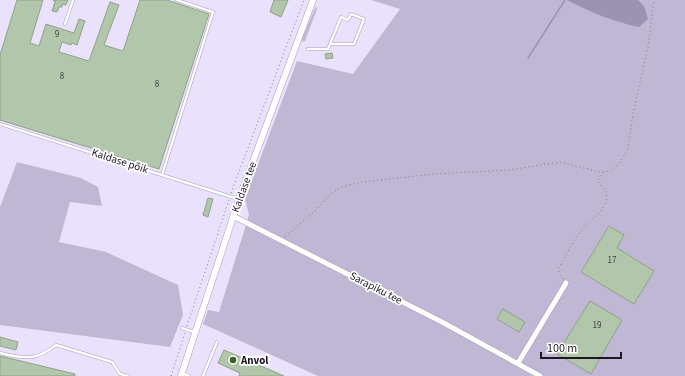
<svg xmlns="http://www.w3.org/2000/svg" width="685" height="376" font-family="'Source Sans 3',sans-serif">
<rect width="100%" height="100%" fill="#eae2fc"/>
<path fill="#c0b7d5" d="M371,0H685V376H318L203,324L208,310L219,312L249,215L245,199L297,61L353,74L400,9Z
M316,6L317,9L305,41L303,42L302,38Z
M17,162L81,178L98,187L102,206L70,202L59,242L106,252L178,285L183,315L170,347L0,325V207Z"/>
<path fill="#9c92b1" d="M567,0H638L644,6L648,19L639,27C614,22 590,12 567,0Z"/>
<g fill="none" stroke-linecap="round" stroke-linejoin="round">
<path stroke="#9c92b1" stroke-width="1.5" d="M528,58L565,0"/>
</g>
<path fill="#b1c6aa" stroke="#8ea287" d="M17,0H43L30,43L39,46L46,24L74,33L79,19L85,21L77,45L72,43L71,45L62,42L59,52L89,61L110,2L119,5L104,45L123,51L140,0H167L209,14L159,169L0,120V55Z
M53,0H68L66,5L62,4V7H59L57,12L52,11L55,2H56Z
M274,0H288L281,17L270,12Z
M332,53L333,58L326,59L325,54Z
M208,198L213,199L208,217L203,215Z
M609,226L624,235L617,248L654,271L634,304L581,272Z
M590,301L622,320L591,374L557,354Z
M503,309L525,322L519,332L497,319Z
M0,337L18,342L16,350L0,346Z
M224,350L284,376H239L240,373L218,363Z
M0,356L75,374V376H0Z"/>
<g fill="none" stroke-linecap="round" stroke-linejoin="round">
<g stroke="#a69dbb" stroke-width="3.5">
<path id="service" d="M65,24L73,0
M308,49H328L341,17L348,20L351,14L364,19L354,44H330
M0,124L238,199
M162,175L213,12L177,0
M182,328L194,332
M0,353C24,359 36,361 56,345L112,362L120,374L128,376
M182,373L189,376
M203,376L217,342"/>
</g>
<g stroke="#a69dbb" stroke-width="6">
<path id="minor" d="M233,216L442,322L540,376
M518,363L566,283"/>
</g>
<g stroke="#a69dbb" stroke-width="7">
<path id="tertiary" d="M181,376L239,199L313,0"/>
</g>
<path stroke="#817b8e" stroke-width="1" stroke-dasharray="1 3" stroke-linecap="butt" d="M231,193L304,0
M285,237L316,210L327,197L341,187L362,182L434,174L509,170L560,162L599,172L611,171L619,164L628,148L633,114L648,47L654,0
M563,279L558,270C565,257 572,243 581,231C591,217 610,211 606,191L598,182L603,172
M187,326L229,200
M171,376L185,333"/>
<use href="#service" stroke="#fff" stroke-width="2.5"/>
<use href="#minor" stroke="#fff" stroke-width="5"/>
<use href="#tertiary" stroke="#fff" stroke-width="6"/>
</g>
<circle fill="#346322" stroke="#fff" stroke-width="1.5" cx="233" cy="360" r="4"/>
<g text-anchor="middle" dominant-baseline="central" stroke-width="3.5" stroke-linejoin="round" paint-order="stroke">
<g font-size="9" fill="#414445">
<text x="57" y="34">9</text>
<text x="62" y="76">8</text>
<text x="157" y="84">8</text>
<text x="612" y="260">17</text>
<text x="597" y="325">19</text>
</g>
<g font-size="11" fill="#1c1823" stroke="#fff">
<text transform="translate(120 161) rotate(18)">Kaldase põik</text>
<text transform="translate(244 187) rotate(-70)">Kaldase tee</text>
<text transform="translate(376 288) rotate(27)">Sarapiku tee</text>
</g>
<g font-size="11" font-weight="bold" fill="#1c1823" stroke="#fff" text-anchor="start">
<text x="241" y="360">Anvol</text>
</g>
</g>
<path d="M541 352v6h80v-6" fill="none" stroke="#1c1823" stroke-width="2"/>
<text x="547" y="352" font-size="12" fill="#1c1823" stroke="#ffffff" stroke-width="3" paint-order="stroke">100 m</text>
</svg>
